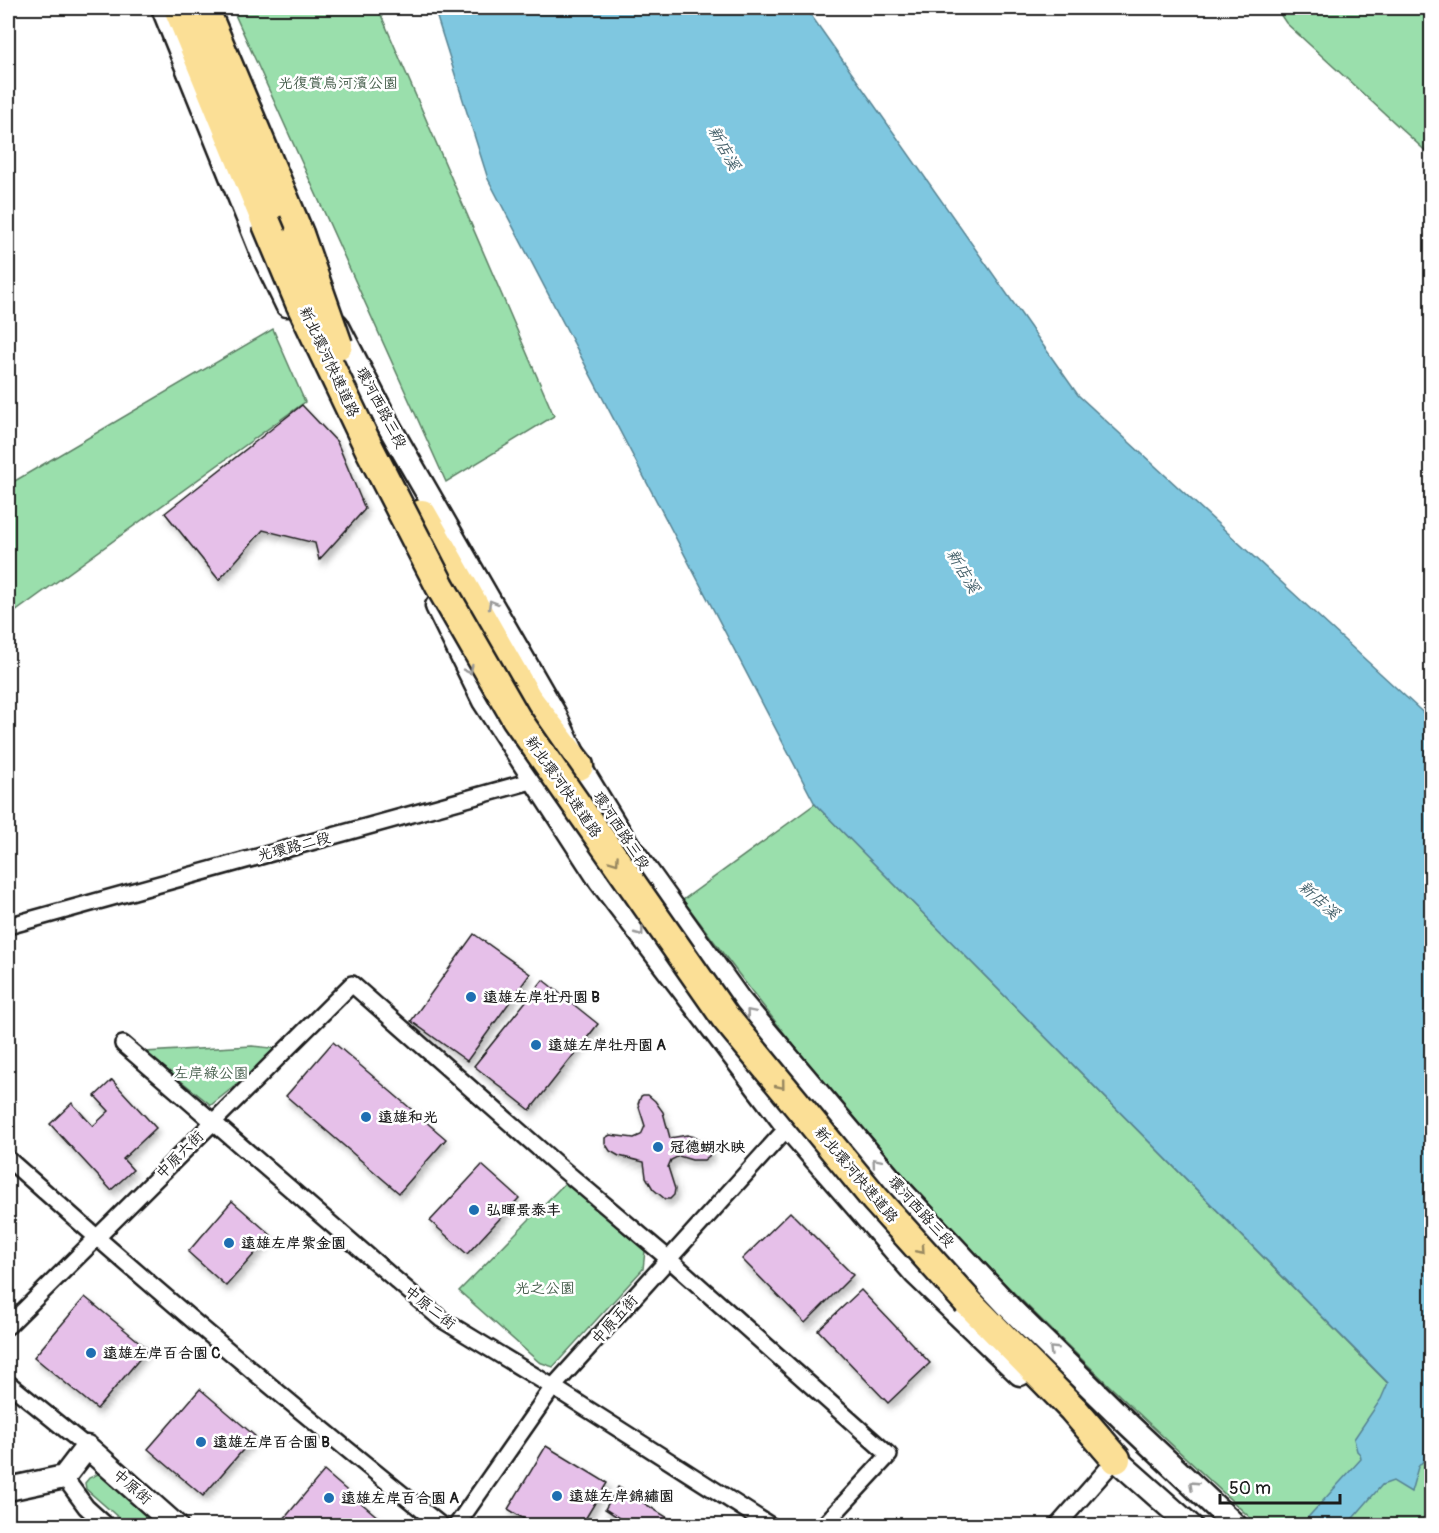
<svg xmlns="http://www.w3.org/2000/svg" width="1439" height="1533" font-family="Pangolin,'LXGW WenKai TC',sans-serif">
<defs>
<filter id="shadow"><feDropShadow dx="3" dy="5.5" stdDeviation="3" flood-color="#0004"/></filter>
</defs>
<rect width="100%" height="100%" fill="#fff"/>
<filter id="ink" filterUnits="userSpaceOnUse"><feTurbulence type="fractalNoise" baseFrequency=".0167" numOctaves="2"/><feDisplacementMap in="SourceGraphic" scale="12" xChannelSelector="R" yChannelSelector="G"/><feConvolveMatrix kernelMatrix="1 2 1 2 8 2 1 2 1" color-interpolation-filters="sRGB"/></filter>
<g filter="url(#ink)">
<path fill="#9adfac" stroke="#5b7e64" stroke-width="1.5" d="M232,8H378L554,416L446,482Z
M1276,8H1431V156L1286,23Z
M273,329L305,402L8,617V485Z
M815,804L1431,1427V1525H1258C1151,1426 1044,1326 943,1220C849,1120 765,1010 683,900Z
M252,1046L281,1049L211,1105L145,1052Z
M566,1182L645,1251L643,1269L553,1367L539,1362L459,1291Z
M98,1474L101,1475L158,1525H127L86,1489L85,1483L89,1478Z"/>
<path fill="#7fc7e0" stroke="#578392" stroke-width="1.5" d="M434,8H806L1078,395L1431,720L1432,1469L1424,1460L1418,1467L1411,1492L1393,1481L1382,1485L1347,1525H1301L1361,1459L1360,1454L1357,1451L1354,1439L1381,1399L1388,1383L815,804L488,179Z"/>
<path fill="#e6c0e9" stroke="#1c1c1c" stroke-width="1.5" filter="url(#shadow)" d="M302,405L337,442L365,509L319,560L315,543L263,530L219,580L165,513Z
M474,934L530,974L467,1061L411,1021Z
M543,980L598,1024L530,1110L474,1066Z
M333,1042L446,1139L399,1193L286,1096Z
M112,1080L156,1128L123,1159L133,1170L111,1190L50,1124L72,1103L93,1126L109,1111L95,1096Z
M643,1095H648L655,1101L663,1112L670,1138L687,1135L695,1137L708,1145L711,1152L709,1156L704,1160H692L679,1156L671,1160L668,1167L675,1189L674,1195L670,1199H665L653,1189L646,1177L644,1162L619,1156L610,1151L605,1143V1138L610,1135L634,1138L641,1135L645,1126L638,1104L641,1096Z
M482,1165L519,1198L467,1254L430,1221Z
M232,1201L271,1235L226,1286L188,1252Z
M790,1212L853,1275L805,1323L742,1259Z
M861,1290L930,1363L888,1403L818,1330Z
M85,1297L148,1349L97,1409L34,1357Z
M200,1389L255,1436L203,1496L148,1449Z
M546,1446L607,1483L581,1526H535L508,1509Z
M324,1471L387,1525L278,1526Z
M618,1487L668,1518L663,1526H614L619,1518L605,1509Z"/>
<g fill="none" stroke-linecap="round" stroke-linejoin="round">
<g stroke="#1c1c1c" stroke-width="20">
<path id="street" d="M8,926L542,778
M123,1044L441,1319L553,1387L771,1526
M8,1159C149,1285 294,1408 442,1526
M8,1326L352,984L560,1167L670,1260L889,1455L823,1526
M8,1383L87,1447
M64,1477L86,1507L107,1526
M456,1526L553,1387L788,1127
M1057,1526L1116,1459"/>
</g>
<g stroke="#1c1c1c" stroke-width="27">
<path id="secondary" d="M163,8L262,253L287,305
M337,325L390,428L554,713L579,766L621,835L739,1000L898,1188L1011,1309L1130,1426L1236,1526
M437,606L484,701L600,880L788,1127L915,1273L1020,1374
M1103,1448L1191,1526
M8,1489L64,1477L87,1447L176,1526"/>
</g>
<g stroke="#1c1c1c" stroke-width="33">
<path id="highway" d="M178,8L266,222
M204,8L299,234
M422,514L527,698L579,766
M968,1302L1073,1409L1116,1459"/>
</g>
<use href="#street" stroke="#fff" stroke-width="15"/>
<use href="#secondary" stroke="#fff" stroke-width="22"/>
<use href="#highway" stroke="#fbdf96" stroke-width="28"/>
<g stroke="#1c1c1c" stroke-width="33" stroke-linecap="butt">
<path id="highway-bridge" d="M266,222L300,303L369,448L440,586L516,718L725,1017L875,1199L968,1302
M299,234L338,345"/>
</g>
<use href="#highway-bridge" stroke="#fbdf96" stroke-width="28"/>
</g>
<defs><path id="oneway-chevron" d="M-2-3.5L2.5 0L-2 3.5" fill="none" stroke-width="1.6" stroke-linecap="round" stroke-linejoin="round" transform="scale(1.5)"/></defs>
<g stroke="#999">
<use href="#oneway-chevron" transform="translate(492 604) rotate(-120)"/>
<use href="#oneway-chevron" transform="translate(469 670) rotate(64)"/>
<use href="#oneway-chevron" transform="translate(640 932) rotate(53)"/>
<use href="#oneway-chevron" transform="translate(750 1013) rotate(-130)"/>
<use href="#oneway-chevron" transform="translate(876 1162) rotate(-130)"/>
<use href="#oneway-chevron" transform="translate(1053 1350) rotate(-136)"/>
<use href="#oneway-chevron" transform="translate(1193 1485) rotate(-137)"/>
</g>
<g stroke="#97875f">
<use href="#oneway-chevron" transform="translate(615 861) rotate(55)"/>
<use href="#oneway-chevron" transform="translate(781 1085) rotate(51)"/>
<use href="#oneway-chevron" transform="translate(921 1250) rotate(48)"/>
</g>
</g>
<g fill="#1f6fb2" stroke="#fff" stroke-width="2">
<circle cx="471" cy="997" r="6"/>
<circle cx="536" cy="1045" r="6"/>
<circle cx="366" cy="1117" r="6"/>
<circle cx="658" cy="1147" r="6"/>
<circle cx="474" cy="1210" r="6"/>
<circle cx="229" cy="1243" r="6"/>
<circle cx="91" cy="1353" r="6"/>
<circle cx="201" cy="1442" r="6"/>
<circle cx="557" cy="1496" r="6"/>
<circle cx="329" cy="1498" r="6"/>
</g>
<g text-anchor="middle" dominant-baseline="central" stroke-width="5" stroke-linejoin="round" paint-order="stroke">
<g font-size="15" fill="#48604e" stroke="#fff">
<text x="338" y="83">光復賞鳥河濱公園</text>
<text x="211" y="1073">左岸綠公園</text>
<text x="545" y="1288">光之公園</text>
</g>
<g font-size="15" fill="#1c1c1c" stroke="#fff">
<text transform="translate(329 362) rotate(65)">新北環河快速道路</text>
<text transform="translate(381 408) rotate(62)">環河西路三段</text>
<text transform="translate(563 787) rotate(55)">新北環河快速道路</text>
<text transform="translate(621 831) rotate(57)">環河西路三段</text>
<text transform="translate(294 847) rotate(-15)">光環路二段</text>
<text transform="translate(180 1155) rotate(-45)">中原六街</text>
<text transform="translate(856 1175) rotate(50)">新北環河快速道路</text>
<text transform="translate(921 1212) rotate(48)">環河西路三段</text>
<text transform="translate(430 1308) rotate(38)">中原二街</text>
<text transform="translate(615 1320) rotate(-48)">中原五街</text>
<text transform="translate(132 1487) rotate(41)">中原街</text>
</g>
<g font-size="15" font-weight="bold" fill="#1c1c1c" stroke="#fff" text-anchor="start">
<text x="483" y="997">遠雄左岸牡丹園 B</text>
<text x="548" y="1045">遠雄左岸牡丹園 A</text>
<text x="378" y="1117">遠雄和光</text>
<text x="670" y="1147">冠德蝴水映</text>
<text x="486" y="1210">弘暉景泰丰</text>
<text x="241" y="1243">遠雄左岸紫金園</text>
<text x="103" y="1353">遠雄左岸百合園 C</text>
<text x="213" y="1442">遠雄左岸百合園 B</text>
<text x="569" y="1496">遠雄左岸錦繡園</text>
<text x="341" y="1498">遠雄左岸百合園 A</text>
</g>
<g font-size="16" font-style="italic" fill="#44606a" stroke="#fff">
<text transform="translate(724 148) rotate(61)">新店溪</text>
<text transform="translate(963 571) rotate(59)">新店溪</text>
<text transform="translate(1319 900) rotate(42)">新店溪</text>
</g>
</g>
<rect width="1439" height="1533" fill="none" stroke="#fff" stroke-width="30"/>
<rect x="15" y="15" width="1409" height="1503" fill="none" stroke="#1c1c1c" stroke-width="2" filter="url(#ink)"/>
<path d="M1220 1494v9h120v-9" fill="none" stroke="#1c1c1c" stroke-width="3"/>
<text x="1229" y="1494" font-size="18" fill="#1c1c1c" stroke="#ffffff" stroke-width="4.5" paint-order="stroke">50 m</text>
</svg>
